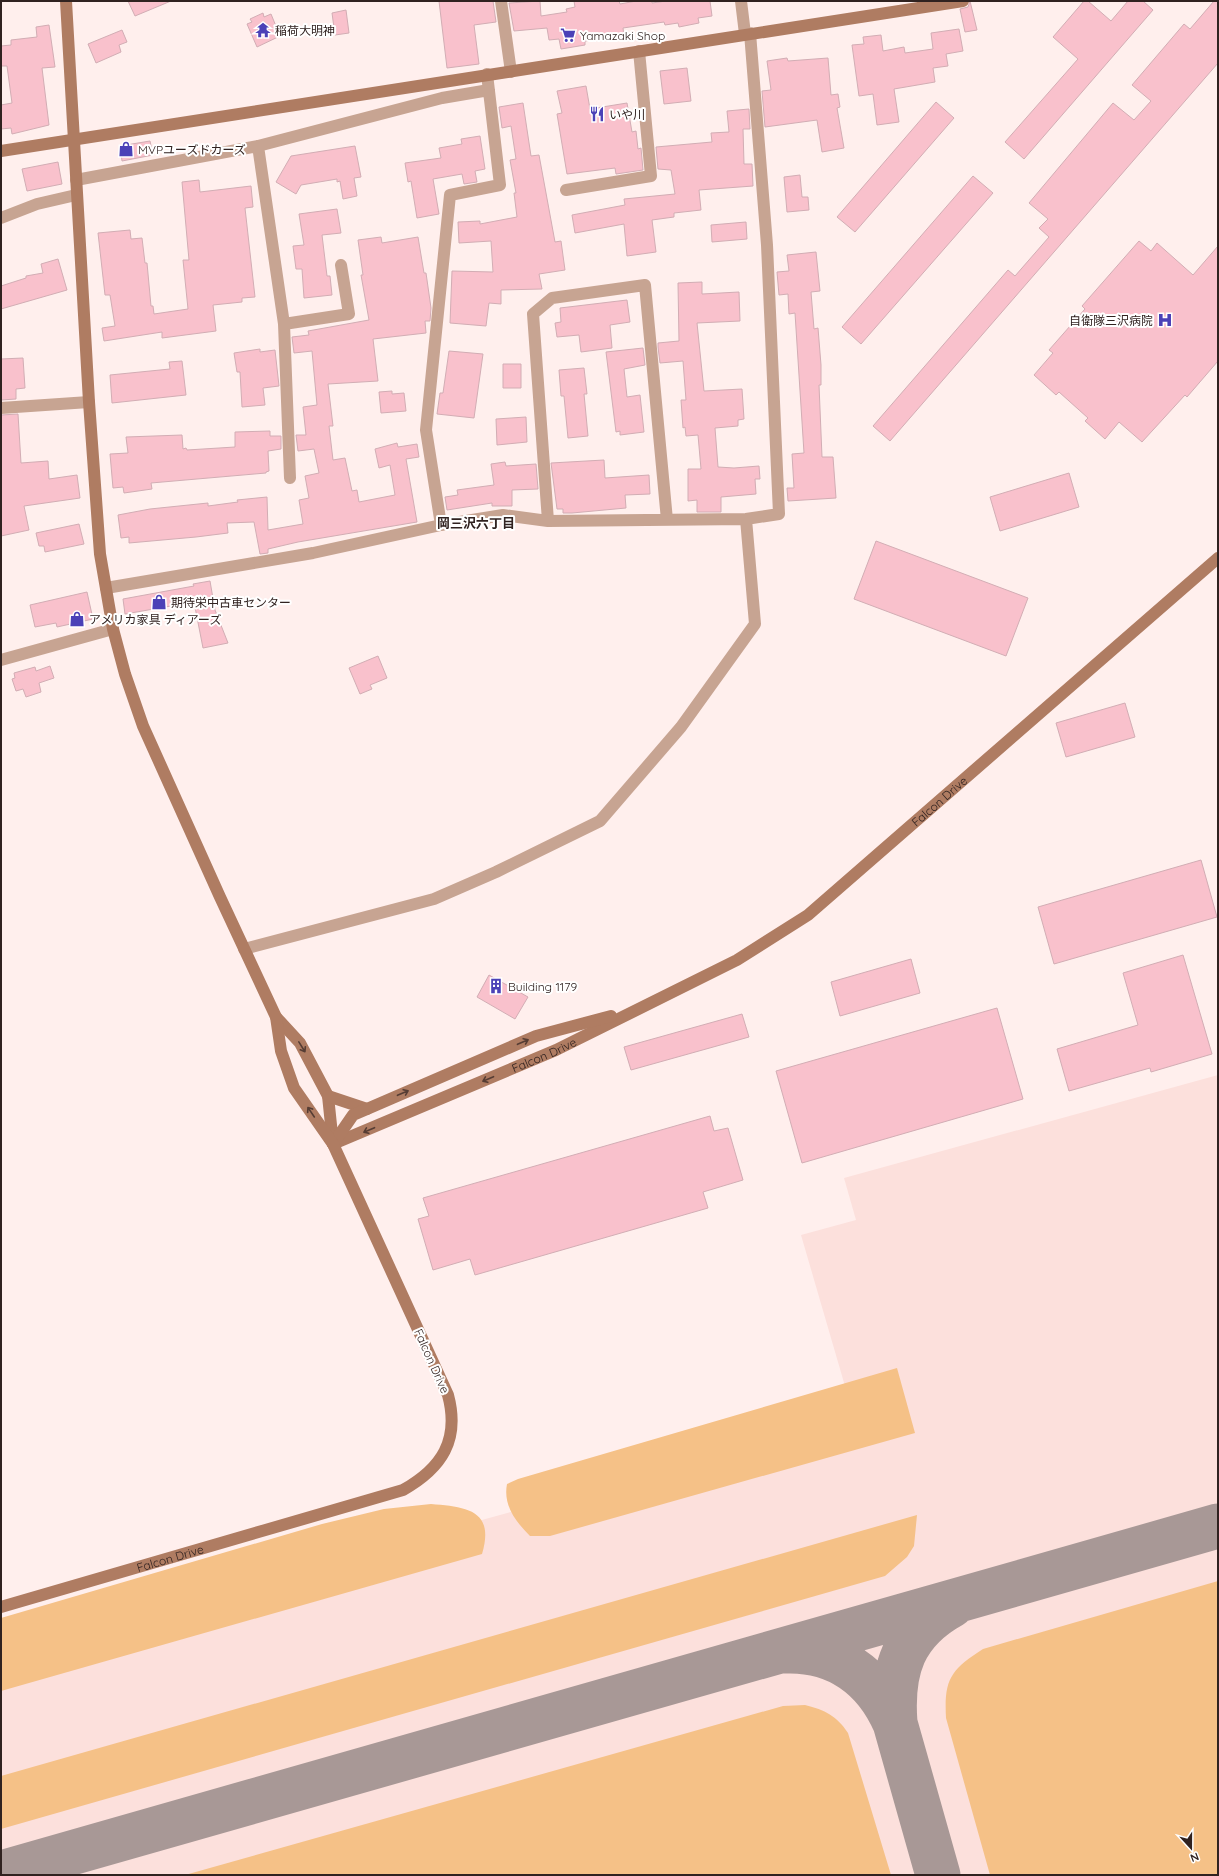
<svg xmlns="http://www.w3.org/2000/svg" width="1219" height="1876" font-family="Quicksand,'Noto Sans JP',sans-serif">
<rect width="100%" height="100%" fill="#ffefed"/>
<path fill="#fce0dc" d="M1218,1075V1875H1V1653L854,1417L801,1235L856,1220L844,1178Z"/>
<path fill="#f5c187" d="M897,1368L915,1433L550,1536H530C515,1521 503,1505 507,1484L518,1479Z
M431,1504C467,1507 495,1510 482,1554L1,1691V1618L322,1524L384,1509Z
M917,1515L914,1546L907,1557L885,1576L1,1829V1776Z
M1218,1581V1875H990L946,1718C944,1680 950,1670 983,1649Z
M805,1705C825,1710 837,1716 848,1733L891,1875H185L783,1706Z"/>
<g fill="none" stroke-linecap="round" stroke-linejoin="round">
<path stroke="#a89896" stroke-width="45" d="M785,1651C837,1649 875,1677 895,1723L938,1875
M895,1723C891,1670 903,1632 952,1605
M1,1873L1218,1526"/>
</g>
<path fill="#f9c1cc" stroke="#d2adb4" d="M128,1H171L135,16Z
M439,1H493L496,22L474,25L479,64L447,68Z
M540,1L541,16L567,12L566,9L575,7L574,1H619L620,4L636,1H652V3L666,1H710L712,16L698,18L699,23L679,27L678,23L665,25L664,22L623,28L624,36L585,41V45L561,49L559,39L549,40L547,28L514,31L509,3Z
M970,1L977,30L965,32L960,9L968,7Z
M1084,1H1088L1111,21L1128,1H1143L1153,10L1024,159L1005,142L1078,59L1053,37Z
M1214,1H1218V63L890,441L873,426L1008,270L1015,276L1049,237L1039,228L1048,219L1029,203L1113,103L1134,120L1151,101L1132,85L1184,24L1190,29Z
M346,10L349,33L335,35L332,13Z
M263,13L264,17L271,14L280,36L257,47L247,24L252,22L250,19Z
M49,25L55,67L42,68L49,125L12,134L11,128L1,129V105L12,103L7,66H1V46L11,45V40L37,37L36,27Z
M959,29L963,51L946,54L948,66L933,68L935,82L894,89L899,122L877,125L873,94L859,96L852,45L864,44L863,37L881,35L883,51L904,47L905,53L933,49L931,33Z
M122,30L127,42L119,45L121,52L96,63L88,44Z
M787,58L788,61L828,58L831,95L838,94L840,107L837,108L844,148L822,152L817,120L765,127L762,91L771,90L767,61Z
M687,68L691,101L664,104L660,71Z
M586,86L590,109L627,103L632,132L636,131L638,149L641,148L643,170L616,174L615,168L567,174L557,114L562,113L557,91Z
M936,102L954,118L855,232L837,217Z
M523,103L531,156L539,155L555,242L561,241L565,270L539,274L542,289L501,290V304L489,303L486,326L450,323L452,271L493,272L491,241L459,243L458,222L480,221V224L517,217L514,193H516L510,160L516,159L511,126L502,128L499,107Z
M749,109L750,129H743L744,164H752L753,186L699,190L701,210L674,213V217L652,220L656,252L627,256L624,224L575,233L572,215L625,205L624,199L675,194L671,170L658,169L656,147L712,142L711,133L729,132L727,111Z
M480,136L485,169L475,171L477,182L464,184L462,174L433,179L439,214L417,218L411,181L408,182L405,163L441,158L439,148L462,144L461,139Z
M150,141L153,155L122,161L120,146Z
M355,146L361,177L354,178L357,196L343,199L340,181L337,182V179L301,185L296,194L276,182L291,156Z
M58,162L62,184L27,191L22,169Z
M800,175L802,197H808L809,210L787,212L784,177Z
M973,176L993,193L861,344L842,327Z
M199,180L200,192L251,186L253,207L245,208L255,297L242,298V302L213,305L216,331L162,338V332L104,341L102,328L115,326L110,295H105L98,233L130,230L131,239L142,238L145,263H147L151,306H153L154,314L188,309L183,260H189L182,182Z
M337,209L341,233L322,235L327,276H330L332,295L304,298L302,269H296L293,246L304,245L299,214Z
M746,222L747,239L712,242L711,225Z
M381,237L382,243L418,237L424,273H426L431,308L430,321H425L426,333L373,339L378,381L328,384L333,426H329L333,460L345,458L352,491L357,490L359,502L395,495L390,465L379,468L375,449L397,443L398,447L417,444L419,457L406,459L417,522L298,542L268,549V553L260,554L254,522L227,523L228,533L196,537L129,543V537L121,538L118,515L150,509L208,503V506L238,502L237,500L267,497L268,530L303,524L299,500L309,498L305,476L319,473L314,449L298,451L296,435H306L303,407L317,405L312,351L294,353L292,337L309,335L308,331L369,320L361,275H363L358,240Z
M1139,241L1151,251L1157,243L1193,275L1218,246V361L1187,397L1185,395L1142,442L1119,422L1105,439L1085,421L1088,418L1059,392L1056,395L1034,375L1053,353L1049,350L1085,309L1082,306Z
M816,252L820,291L811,292L814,329L818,328L821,365V385H819L822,457H833L836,498L788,501L787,488H794L792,454L804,453L795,313L789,314L788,294L779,295L777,272L789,271L787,255Z
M58,259L67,290L1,309V286L26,278V276L43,273L41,264Z
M702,282V294L739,292L740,321L697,323L704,391L742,389L744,419L738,420V426L715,428L718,467L734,468L759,466L760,479H755L756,494L721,497V512H697V500L688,501V469H701L698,435L686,436L685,427L683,428L681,400H686L683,361L660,363L658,347V343L679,341L678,283Z
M627,300L630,322L610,325L612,348L581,352L579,335L557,337L555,323L561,322L560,308Z
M643,348L645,365L624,369L627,397L640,395L644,432L620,435V431L616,432L606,352Z
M260,349V352L275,350L279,386L263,388L265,405L242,407L240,372H237L234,353Z
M449,351L483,354L474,418L437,414L440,393H443Z
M23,358L25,388L16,389V399L1,400V359Z
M182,361L186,395L112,403L110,375L170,369L169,362Z
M503,364H521V388H503Z
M584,368L587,394H584L588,436L568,438L564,396H561L559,370Z
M392,391V394L404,393L406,411L381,413L379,392Z
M18,414L21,463L48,461L49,479L77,475L80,498L24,506L29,530L1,536V415Z
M526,417L527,442L497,445L496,419Z
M270,431V436H281V449L268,451L269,471L266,472V473L151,483L152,489L124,493L123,487L113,488L110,454L128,453L126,437L182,435L183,449L186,448L187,450L235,447V432Z
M604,460L605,478L649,475L650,494L625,495L626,508L572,513H563V509H557L551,463Z
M505,462L506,466L536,464L538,489L512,490V506H492V503L447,510L445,497L458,495L457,490L494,485L491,464Z
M1069,473L1079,507L1000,531L990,497Z
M79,524L84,544L45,552L44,546H39L36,533Z
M876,541L1028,598L1006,656L854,599Z
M210,581L215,610L228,643L203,648L194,602L125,614L123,599L194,586L193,584Z
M87,592L93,619L57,627L56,623L35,627L30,605Z
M378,656L387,678L370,685L372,689L360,694L349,668Z
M50,666L54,678L39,683L41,692L26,697L23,689L16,691L12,679L15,678L14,673L35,667L36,671Z
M1125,703L1135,737L1066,757L1056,723Z
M1201,860L1217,917L1054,964L1038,907Z
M1183,955L1212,1054L1151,1072L1150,1068L1069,1091L1057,1049L1138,1025L1123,973Z
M911,959L920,993L840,1016L831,982Z
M489,975L528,997L515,1019L477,997Z
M997,1008L1023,1099L802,1163L776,1071Z
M742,1014L749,1037L631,1070L624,1047Z
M710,1116L714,1131L728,1128L743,1180L703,1192L708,1208L475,1275L470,1259L433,1270L418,1219L429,1216L423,1198Z"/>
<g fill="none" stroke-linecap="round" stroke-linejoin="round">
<path stroke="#c7a492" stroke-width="12" d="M501,1L511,72
M741,1L745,34
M258,146L284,324L290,478
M76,180L258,146L442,98L489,90
M566,190L651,176L639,51
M1,218L37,204L76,195
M284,324L349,314L341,265
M1,408L89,402
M548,521L533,314L552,298L645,285L667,520
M441,525L426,430L450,195L500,185L487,74
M106,588L313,553L441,525L503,515L548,521L746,519L779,514L767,245L750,33
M1,660L113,629
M244,949L434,899L496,872L600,821L681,727L755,624L746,519"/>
<g stroke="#af7c62" stroke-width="12">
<path d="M1,151L963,1"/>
<path d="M276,1017L300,1043L328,1096L333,1144"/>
<path d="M328,1096L367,1109"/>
<path id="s1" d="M333,1144L556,1050L737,960L808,915L1218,558"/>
<path d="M333,1144L353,1115L367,1109L536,1036L611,1016"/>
<path id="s2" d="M1,1607L403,1490C442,1468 460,1440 448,1395L333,1144L294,1088L281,1051L276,1017L220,897L143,726L125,674L113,629L100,554L89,402L66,1"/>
</g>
</g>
<defs><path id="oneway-shaft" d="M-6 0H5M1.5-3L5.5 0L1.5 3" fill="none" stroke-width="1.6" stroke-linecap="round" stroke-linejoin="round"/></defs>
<g stroke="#563d34">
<use href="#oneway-shaft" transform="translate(523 1042) rotate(-23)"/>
<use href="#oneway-shaft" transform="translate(302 1047) rotate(58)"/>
<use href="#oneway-shaft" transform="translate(488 1079) rotate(157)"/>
<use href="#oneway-shaft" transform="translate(403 1093) rotate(-23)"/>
<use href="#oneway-shaft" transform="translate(311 1112) rotate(-124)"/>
<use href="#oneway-shaft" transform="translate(369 1130) rotate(157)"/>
</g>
<defs>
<g id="temple-bare" transform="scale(1.2)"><path d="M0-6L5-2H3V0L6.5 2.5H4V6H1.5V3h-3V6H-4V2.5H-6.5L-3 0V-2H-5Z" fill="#4b41b7" stroke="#fff" stroke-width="2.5" paint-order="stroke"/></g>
<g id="supermarket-bare" transform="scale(1.2)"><path d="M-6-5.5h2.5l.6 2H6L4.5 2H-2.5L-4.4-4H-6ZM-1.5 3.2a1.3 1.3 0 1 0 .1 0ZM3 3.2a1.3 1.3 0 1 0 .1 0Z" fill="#4b41b7" stroke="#fff" stroke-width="2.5" paint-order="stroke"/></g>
<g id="restaurant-bare" transform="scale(1.2)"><path d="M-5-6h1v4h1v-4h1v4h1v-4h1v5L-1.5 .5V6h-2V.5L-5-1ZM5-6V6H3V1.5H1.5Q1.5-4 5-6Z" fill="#4b41b7" stroke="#fff" stroke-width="2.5" paint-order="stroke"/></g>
<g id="shop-bare" transform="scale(1.2)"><path d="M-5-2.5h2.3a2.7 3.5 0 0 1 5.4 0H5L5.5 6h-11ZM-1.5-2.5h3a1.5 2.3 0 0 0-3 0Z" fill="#4b41b7" stroke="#fff" stroke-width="2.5" paint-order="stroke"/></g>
<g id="hospital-bare" transform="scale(1.2)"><path d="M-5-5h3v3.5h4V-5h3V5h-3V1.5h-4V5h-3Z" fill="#4b41b7" stroke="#fff" stroke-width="2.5" paint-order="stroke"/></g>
<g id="building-bare" transform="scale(1.2)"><path d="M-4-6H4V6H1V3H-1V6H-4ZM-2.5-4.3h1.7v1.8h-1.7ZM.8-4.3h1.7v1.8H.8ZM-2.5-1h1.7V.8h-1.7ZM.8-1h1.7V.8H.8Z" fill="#4b41b7" stroke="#fff" stroke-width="2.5" paint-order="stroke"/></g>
</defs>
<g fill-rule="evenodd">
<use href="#temple-bare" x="263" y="30"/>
<use href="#supermarket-bare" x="568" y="35"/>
<use href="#restaurant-bare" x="597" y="114"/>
<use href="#shop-bare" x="126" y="149"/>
<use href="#hospital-bare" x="1165" y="320"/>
<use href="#shop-bare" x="159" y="602"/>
<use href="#shop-bare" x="77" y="619"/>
<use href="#building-bare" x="496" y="986"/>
</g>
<g text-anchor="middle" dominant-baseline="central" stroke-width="4" stroke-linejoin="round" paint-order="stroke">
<g font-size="12" fill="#302220" stroke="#fff" text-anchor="start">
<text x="275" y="30">稲荷大明神</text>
<text x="580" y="35">Yamazaki Shop</text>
<text x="609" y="114">いや川</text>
<text x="138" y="149">MVPユーズドカーズ</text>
<text x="1153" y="320" text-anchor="end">自衛隊三沢病院</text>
<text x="171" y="602">期待栄中古車センター</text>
<text x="89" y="619">アメリカ家具 ディアーズ</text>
<text x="508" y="986">Building 1179</text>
</g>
<g font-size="12" fill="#302220" stroke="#fff">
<text stroke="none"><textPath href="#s1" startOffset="702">Falcon Drive</textPath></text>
<text stroke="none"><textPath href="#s1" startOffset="229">Falcon Drive</textPath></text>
<text transform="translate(432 1361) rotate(66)">Falcon Drive</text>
<text stroke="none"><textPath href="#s2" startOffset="176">Falcon Drive</textPath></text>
</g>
<g font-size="13" font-weight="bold" fill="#302220" stroke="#fff">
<text x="476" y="523">岡三沢六丁目</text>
</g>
</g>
<rect width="1219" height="1876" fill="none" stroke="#302220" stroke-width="4"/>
<g transform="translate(1191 1848) rotate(159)" stroke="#ffffff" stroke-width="3" paint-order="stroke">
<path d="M0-3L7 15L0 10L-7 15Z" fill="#302220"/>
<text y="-6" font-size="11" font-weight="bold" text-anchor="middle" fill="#302220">N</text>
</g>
</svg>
